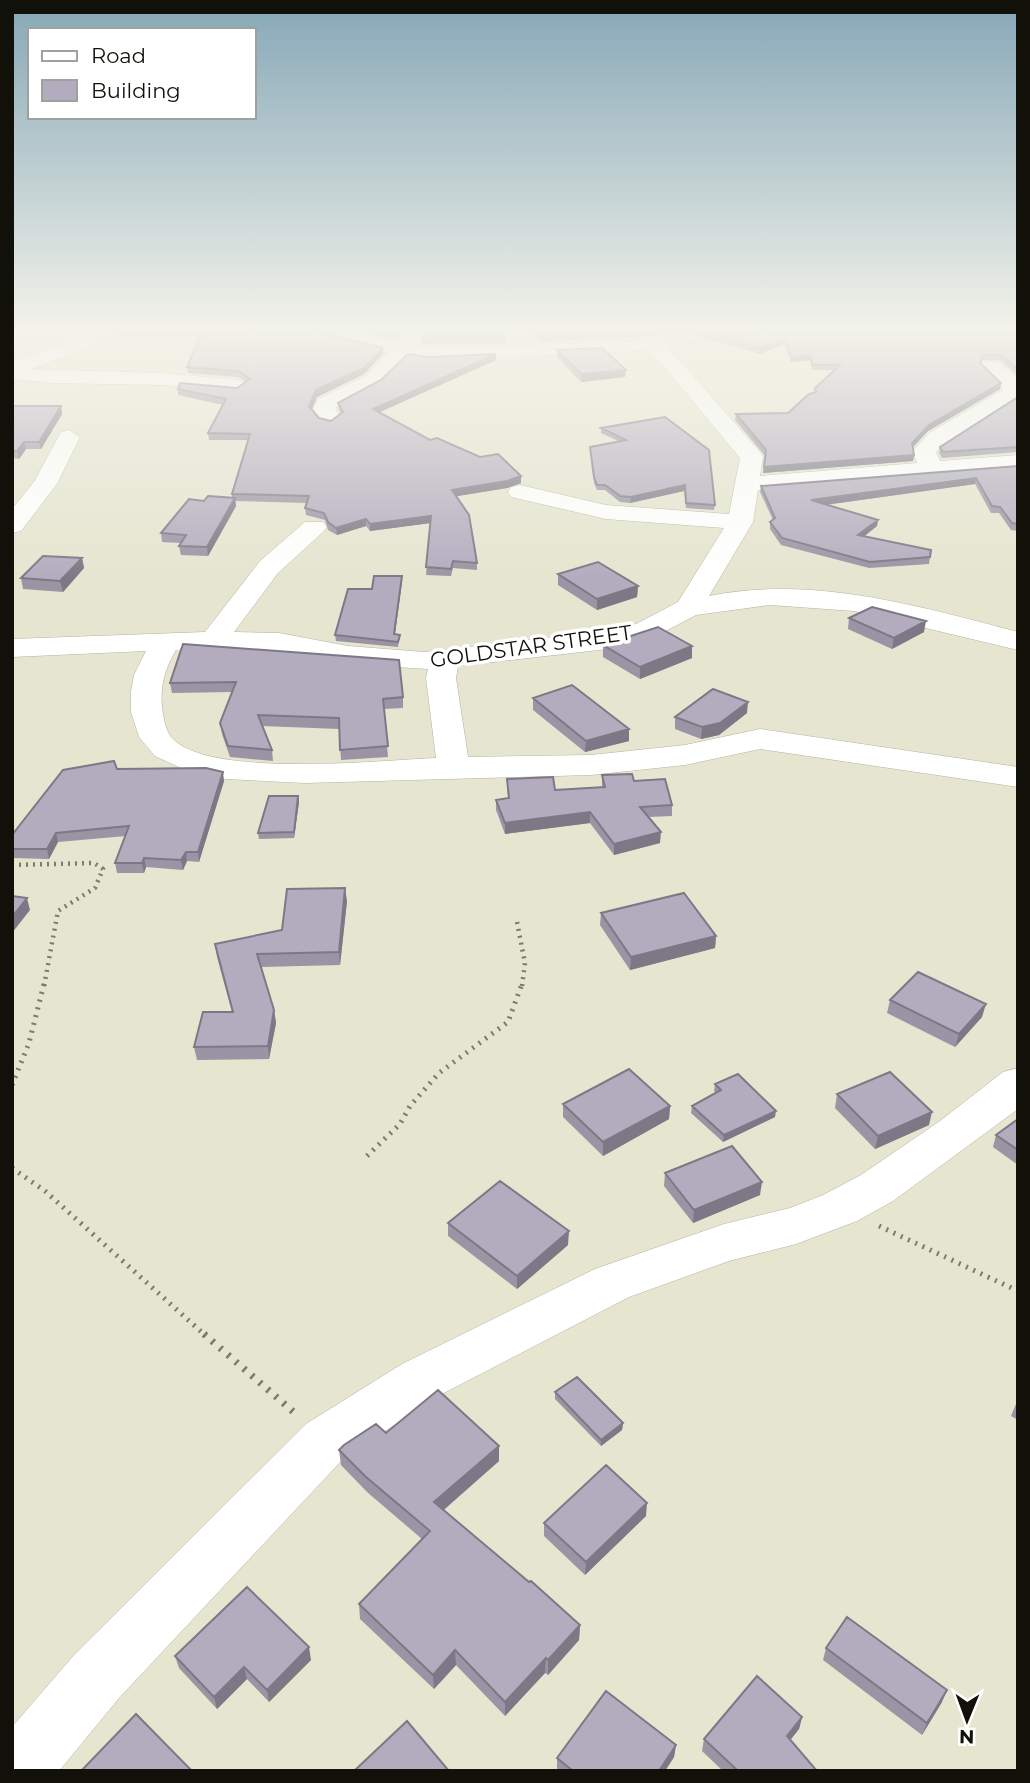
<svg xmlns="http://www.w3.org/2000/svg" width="1030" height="1783" font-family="Montserrat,sans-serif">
<rect width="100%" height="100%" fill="#e5e5d0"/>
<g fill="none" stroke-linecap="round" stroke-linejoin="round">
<g stroke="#b4b49f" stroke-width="1">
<path id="street" d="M85,330H106L83,350L31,369L162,373L238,380L248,386L238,392L162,385L51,383L12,379V362L69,342Z
M312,330H343L398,343L406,330H419L422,340L417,346L430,348L658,341L675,355L760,452L763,457L760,476L917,463L913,451L929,433L1003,390L1000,383L981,366L984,362H998L1018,378V399L945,443L936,452L940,461L1018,455V469L758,490L753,522L709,596C813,575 918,606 1018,632V650L854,611L770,605L696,615L656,636L608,649L458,666L456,678L468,757L591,755L685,745L760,729L1018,767V787L760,749L685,765L591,775L305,783L226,779L181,768L155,756L139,737L131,712V692L134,675L146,651L12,657V639L205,632L260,561L305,522H323L327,527L323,532L278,573L234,632L279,633L348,646L424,652L607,631L636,624L678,602L724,528L606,519L511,497L508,492L511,487L520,485L606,505L729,514L740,458L661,363L646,351L430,360L407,357L380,384L335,408L341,418L330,425L322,423L312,411L318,399L366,376L388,353L314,334ZM213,649L279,651L348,664L428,669L426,678L436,758C383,760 206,779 171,737C165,729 163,716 162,706C160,686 165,668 176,650Z
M69,430L80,437L57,484L21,531L12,533V509L34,482L61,432Z
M1018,1068V1109L893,1201L857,1221L796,1244L729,1261L629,1297L438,1396L344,1458L119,1698L59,1771H12V1727L75,1654L306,1424L402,1364L595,1269L724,1224L790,1208L823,1195L861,1175L940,1121L1003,1072Z"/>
</g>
<path stroke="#7c7c6e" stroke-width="2.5" stroke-dasharray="1 3.5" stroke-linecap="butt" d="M686,343L715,340"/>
<path stroke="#7c7c6e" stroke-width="4.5" stroke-dasharray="2 5" stroke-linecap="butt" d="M12,865L94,863L103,869L95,888L58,911L44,986
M517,922L525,963L522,986"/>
<path stroke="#7c7c6e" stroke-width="5" stroke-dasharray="2 6" stroke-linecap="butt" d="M12,1085L29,1043L44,984
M367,1156L400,1124L410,1106L439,1073L508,1022L522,984
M12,1168L45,1191L206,1336
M879,1226L1018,1291"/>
<path stroke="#7c7c6e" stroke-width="7" stroke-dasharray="2.5 8" stroke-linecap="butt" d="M204,1334L297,1415"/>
<use href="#street" fill="#fff" fill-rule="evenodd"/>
</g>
<path fill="#9a94a4" d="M354,330H403L397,340Z
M420,330H502L505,337V343L422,344V338L423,336Z
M529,330H1018V376L1000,360H982L981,363L1000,389L928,431L913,447L914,455L913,461L763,473L765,456L735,420L736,414L788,413L815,393V388L834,370H812L810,360L791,362L784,344L759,354L691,334L541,342Z
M115,331H313L383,354L364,374L317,397L312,409L319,418L331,421L341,414L339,409L338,403L430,357L496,354V360L380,412L430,440L521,476V483L507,488L457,496L477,563V570L453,568L451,576L426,575L430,523L370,531L366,526L337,535L328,530L325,520L306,515L305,508L307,503L235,501L236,506L208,556L181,555L179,546L181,543L162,542L161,533L204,501L232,497V494L248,440H209L208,433L223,405L178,395V389L237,388L246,382L238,377L188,373L187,367L201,336L116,337Z
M557,350L625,377L581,382L557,357Z
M1018,397V452L942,458L939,453L940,447Z
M12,406H61L62,414L41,449H26L19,459L12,458Z
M665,417L715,505L714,510L686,508L684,491L630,503L620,502L605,490H597L594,483L590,447L618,441L601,433V428Z
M1018,466V531L1011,530L999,513H991L975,484L825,505L878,520L877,526L864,536L930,557L929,564L869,568L781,545L770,529V522L773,520L760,492L761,486Z
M82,558L84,568L63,592L23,589L21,578Z
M558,574L638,586L637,597L597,610L558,585Z
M402,576V581L395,634L400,635L398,647L336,641L335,635L372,589Z
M849,618L924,632L892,649L848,629Z
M183,644L403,697V708L384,709L388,757L341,760L339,729L262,726L272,750L273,761L230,757L222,734L220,723L232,692L172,693L170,683Z
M603,645L692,646V658L640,679L603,657Z
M533,698L629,741L585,752L533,710Z
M747,713L719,735L701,739L675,729V717Z
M117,769L224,781L199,862L187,861L183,870L146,867L144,873H117L115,863L126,836L58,842L49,859L12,858V835Z
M602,775L634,781L672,805V816L648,817L660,843L614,855L590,823L505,834L496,810V800L508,798L507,779L555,790L602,787Z
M298,796L299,802L294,838L259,839L258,833Z
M347,901L340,965L261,967L274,1010L276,1023L269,1059L197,1060L194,1047L232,1012L217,957L215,944L282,930Z
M601,913L716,936L715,948L630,970L600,925Z
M890,1000L982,1017L955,1047L887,1013Z
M715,1084L775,1117L723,1142L691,1113L692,1106L716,1093L714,1091Z
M837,1094L929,1125L875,1149L835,1108Z
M563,1104L670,1106L669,1119L603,1156L563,1117Z
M1018,1119V1165L993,1147L996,1135Z
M665,1173L760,1195L693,1223L664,1186Z
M448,1223L568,1245L517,1289L448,1236Z
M555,1392L623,1423L622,1430L601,1446L555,1399Z
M1018,1399V1420L1011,1416Z
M386,1433L499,1446V1461L444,1510L580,1625L579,1640L548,1675L545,1673L505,1716L456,1665L434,1689L360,1619L359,1604L422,1539L367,1492L341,1465L339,1450Z
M646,1516L585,1575L544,1536V1523Z
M826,1648L942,1702L922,1735L823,1660Z
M175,1656L311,1660L269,1702L247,1679L217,1709L179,1668Z
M802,1717L799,1729L790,1740L817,1771H723L702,1751L704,1739Z
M676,1745L674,1757L665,1771H558L557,1770V1758Z"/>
<path fill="#7d7886" d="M399,330H403L397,340L396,334Z
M785,339L784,344L759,354V348Z
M383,348V354L364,374L317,397L310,413L309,406L316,390Z
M496,354V360L373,415V409Z
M811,355L810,360L791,362L792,357Z
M626,370L625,377L581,382V374Z
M1001,383L1000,389L928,431L911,449L912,443L929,425Z
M61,406L62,414L41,449L39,442Z
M24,442L26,449L19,459L17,451Z
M914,455L913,461L763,473L764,467Z
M521,476V483L507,488L452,497V490Z
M976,478L975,484L810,507L811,500Z
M685,485L684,491L630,503L631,497Z
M235,498L236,506L208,556L207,547Z
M431,516V523L370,531V524Z
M366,519V526L337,535L336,528Z
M878,520L877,526L857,542L858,535Z
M82,558L84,568L63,592L60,581Z
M402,576V581L394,640V634Z
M638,586L637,597L597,610V599Z
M926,621L924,632L892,649L894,638Z
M692,646V658L640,679V667Z
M748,702L747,713L719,735L701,739L702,727Z
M629,729V741L585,752L586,741Z
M223,772L224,781L199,862L198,852Z
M298,796L299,802L294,838V832Z
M590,812V823L505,834V823Z
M661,832L660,843L614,855V844Z
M56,833L58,842L49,859L47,849Z
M186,852L187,861L183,870L181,860Z
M144,858L146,867L144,873L142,863Z
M345,888L347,901L340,965L339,952Z
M27,898L30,910L12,933V917Z
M716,936L715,948L630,970L631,957Z
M986,1004L982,1017L955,1047L959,1034Z
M274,1010L276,1023L269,1059L268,1046Z
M670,1106L669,1119L603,1156V1142Z
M776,1111L775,1117L723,1142L724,1135Z
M932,1112L929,1125L875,1149L878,1136Z
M762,1182L760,1195L693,1223L694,1210Z
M569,1231L568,1245L517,1289V1276Z
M623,1423L622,1430L601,1446V1440Z
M499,1446V1461L435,1517L434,1502Z
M647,1503L646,1516L585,1575L586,1562Z
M580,1625L579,1640L548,1675V1660Z
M309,1647L311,1660L269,1702L267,1690Z
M455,1650L456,1665L434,1689L433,1675Z
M546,1658L545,1673L505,1716V1702Z
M244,1667L247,1679L217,1709L214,1697Z
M947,1690L942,1702L922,1735L927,1723Z
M802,1717L799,1729L784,1748L787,1736Z
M676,1745L674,1757L665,1771H659Z"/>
<path fill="#b3acbf" stroke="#7d7886" stroke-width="2" d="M115,330H313L383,348L364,368L316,390L309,406L319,418L331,421L343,412L338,403L381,380L408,354L430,357L496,354L373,409L430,440L437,438L480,457L498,454L521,476L507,481L452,490L469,515L477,563L453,561L451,569L426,567L431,516L370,524L366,519L336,528L328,522L324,513L305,508L309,496L232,494L250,434L208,433L226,399L178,389L180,383L237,388L250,379L238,371L187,367L203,330L115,331Z
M378,330H399L396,334Z
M423,330H502L505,337L422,338L424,333Z
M535,330H675L541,337Z
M694,330H1018V369L1001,355H983L980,363L1001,383L929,425L912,443L914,455L764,467L766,450L736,414L788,413L809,394L816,392L815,388L840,365H812L811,355L792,357L785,339L759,348Z
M602,348L626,370L581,374L557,350Z
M1018,397V447L943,452L940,447Z
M12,406H61L39,442H24L17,451H12Z
M665,417L709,450L715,505L686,503L685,485L631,497L620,496L605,485H597L594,477L590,447L626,440L601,428Z
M1018,466V524L1012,523L1000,507L992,506L976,478L811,500L878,520L858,535L931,550L930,557L870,562L782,538L770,522L775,518L761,486Z
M208,496L235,498L207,547L179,546L186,535L161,533L189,499L204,501Z
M43,556L82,558L60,581L21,578Z
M598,562L638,586L597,599L558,574Z
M374,576H402L394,634L400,635L398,642L335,635L348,589H372Z
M872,607L926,621L894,638L849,618Z
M658,627L692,646L640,667L603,645Z
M183,644L399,660L403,697L383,699L388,746L340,750L339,718L258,715L272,750L228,746L220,723L236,682L170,683Z
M572,685L629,729L586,741L533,698Z
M713,689L748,702L720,723L702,727L675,717Z
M114,761L117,769L206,768L223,772L198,852H186L181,860L144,858L142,863H115L129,826L56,833L47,849H12V835L63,770Z
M632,774L634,781L665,779L672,805L640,807L661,832L614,844L590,812L505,823L496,800L509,798L507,779L553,777L555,790L605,787L602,775Z
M269,796H298L294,832L258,833Z
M345,888L339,952L257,954L274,1010L268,1046L194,1047L203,1012H233L215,944L282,930L287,889Z
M684,893L716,936L631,957L601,913Z
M12,896L27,898L12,917Z
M918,972L986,1004L959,1034L890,1000Z
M629,1069L670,1106L603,1142L563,1104Z
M890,1072L932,1112L878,1136L837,1094Z
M738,1074L776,1111L724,1135L692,1106L721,1090L715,1084Z
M1018,1119V1150L996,1135Z
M732,1146L762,1182L694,1210L665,1173Z
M500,1181L569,1231L517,1276L448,1223Z
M577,1377L623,1423L601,1440L555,1392Z
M438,1390L499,1446L434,1502L529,1582L531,1581L580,1625L548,1660L546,1658L505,1702L455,1650L433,1675L359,1604L430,1531L366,1477L339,1450L344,1445L376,1424L386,1433Z
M606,1465L647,1503L586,1562L544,1523Z
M247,1587L309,1647L267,1690L244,1667L214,1697L175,1656Z
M847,1617L947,1690L927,1723L826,1648Z
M757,1676L802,1717L787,1736L817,1771H738L704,1739Z
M606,1691L676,1745L659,1771H573L557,1758Z
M136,1714L192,1771H81Z
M407,1721L449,1771H354Z"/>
<linearGradient id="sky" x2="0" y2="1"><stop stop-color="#86a7b7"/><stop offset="0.57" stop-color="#f3f3ea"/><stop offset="1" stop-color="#f3f3ea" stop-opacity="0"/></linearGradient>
<rect width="1030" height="579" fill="url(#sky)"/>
<g text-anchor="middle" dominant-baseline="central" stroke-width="7" stroke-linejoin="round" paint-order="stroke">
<g font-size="21" fill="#11110a" stroke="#fff">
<text transform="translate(531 646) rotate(-8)">GOLDSTAR STREET</text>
</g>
</g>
<rect width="1030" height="1783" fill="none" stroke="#11110a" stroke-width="28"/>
<rect x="28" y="28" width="228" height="91" fill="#ffffff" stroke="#a0a09d" stroke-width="2"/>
<rect x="42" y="51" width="35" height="10" fill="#ffffff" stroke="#a0a09d" stroke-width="2"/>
<text x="91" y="63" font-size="21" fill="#11110a">Road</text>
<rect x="42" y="80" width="35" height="21" fill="#b3acbf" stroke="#a0a09d" stroke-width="2"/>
<text x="91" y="98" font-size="21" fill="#11110a">Building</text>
<g transform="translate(967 1720) rotate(181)" stroke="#ffffff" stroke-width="5" paint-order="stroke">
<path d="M0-5L12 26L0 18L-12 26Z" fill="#11110a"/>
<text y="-10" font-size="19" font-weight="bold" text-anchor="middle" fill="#11110a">N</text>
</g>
</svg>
